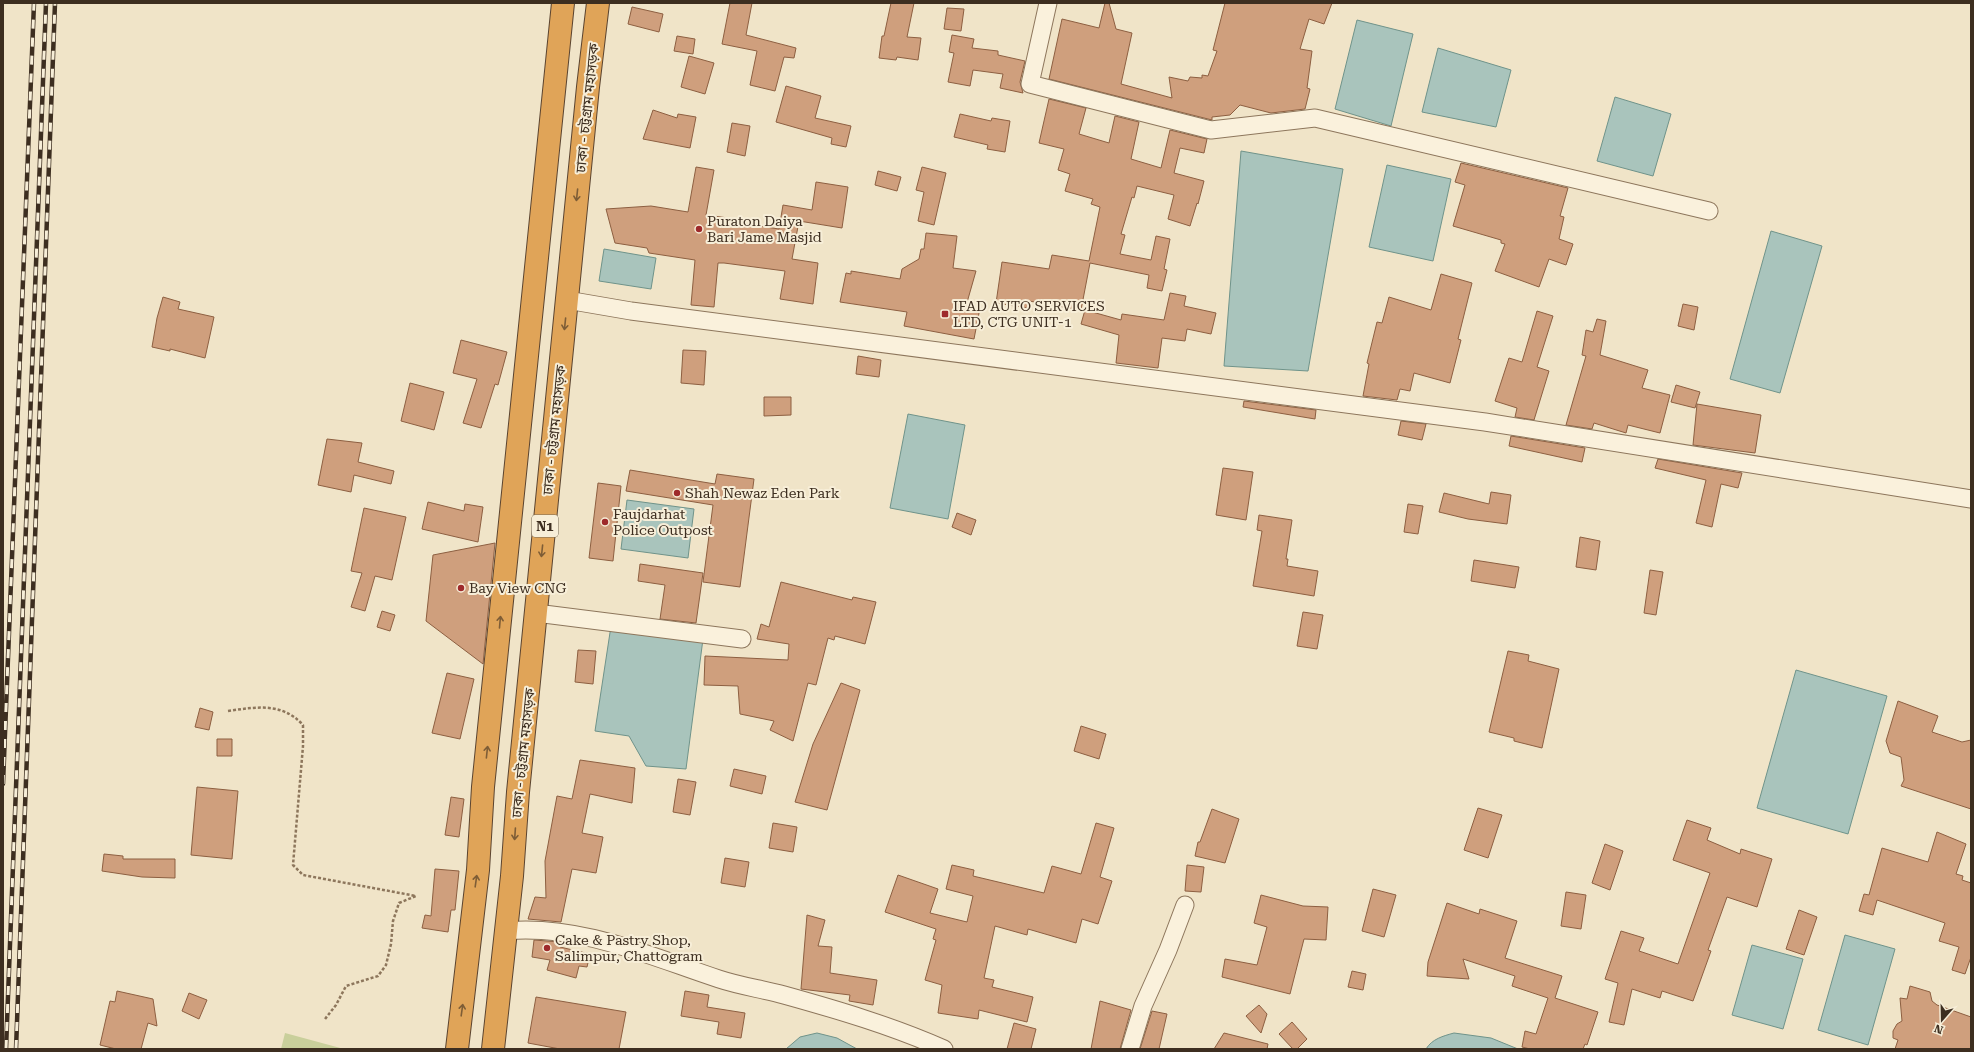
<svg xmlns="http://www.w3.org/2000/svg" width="1974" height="1052" font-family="'Roboto Serif','Noto Sans Bengali',serif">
<rect width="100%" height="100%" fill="#f0e4c8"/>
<path fill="#c9cf9b" d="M285,1033L344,1049H281Z"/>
<path fill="#a9c4bc" stroke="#6f938a" d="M1357,20L1413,34L1391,126L1335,109Z
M1438,48L1511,70L1496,127L1422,112Z
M1615,97L1671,114L1653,176L1597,161Z
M1241,151L1343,169L1308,371L1224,366Z
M1387,165L1451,179L1433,261L1369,247Z
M1771,231L1822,246L1780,393L1730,379Z
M604,249L656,258L651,289L599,281Z
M908,414L965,425L948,519L890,508Z
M627,500L694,509L688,558L621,549Z
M611,626L703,639L686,769L646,766L629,736L595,731Z
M1796,670L1887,696L1848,834L1757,808Z
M1845,935L1895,949L1868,1045L1818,1030Z
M1752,945L1803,959L1783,1029L1732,1015Z
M817,1033L837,1038L857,1049H786L800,1037Z
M1454,1033L1491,1038L1518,1049H1426C1432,1039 1443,1036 1454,1033Z"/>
<path fill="#cf9f7d" stroke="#8d5f41" d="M730,3H752L746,35L796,48L794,58L784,57L775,91L750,85L757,51L722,44Z
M891,3H914L907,37L921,38L918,60L897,57L896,60L879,58L882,36H884Z
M1105,3H1109L1116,29L1132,33L1121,84L1172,98L1169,77L1188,81L1190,77L1202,78V75L1208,76L1217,51L1213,50L1225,3H1332L1324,24L1309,19L1300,49L1312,51L1307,88L1310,89L1305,109L1271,113L1240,105L1230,115L1212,117V120L1049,79L1062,19L1099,28Z
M632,7L663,14L659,32L628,24Z
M947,8L964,9L961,31L944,29Z
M952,35L974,39L972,48L998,51V55L1025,61L1020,82L1023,93L1000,88L1003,74L973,70L970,86L948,82L954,53L949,52Z
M677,36L695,39L693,54L674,51Z
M689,56L714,63L705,94L681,87Z
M786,86L821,96L815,118L851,126L846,147L831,144L832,138L776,122Z
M1049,99L1086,108L1079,134L1109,143L1115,116L1139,122L1131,159L1161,168L1170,130L1207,139L1204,153L1180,148L1174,173L1204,181L1198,204L1197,203L1190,226L1168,219L1174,195L1137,186L1134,198L1132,197L1121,234L1125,235L1120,254L1151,260L1156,236L1170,239L1164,269L1167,270L1162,291L1147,288L1149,275L1090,263L1081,310L1029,301L1028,308L996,303L1002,262L1049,269L1052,255L1089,261L1100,207L1091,204L1093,199L1065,191L1070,174L1058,170L1064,149L1039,143Z
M653,110L677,118L678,114L696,117L690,148L643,139Z
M960,114L991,121L992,118L1010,121L1005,152L987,149L988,145L954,137Z
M732,123L750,126L745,156L727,152Z
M1461,163L1568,188L1560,216L1564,217L1559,239L1573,244L1566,265L1549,259L1539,287L1495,271L1505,244L1501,243V240L1453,226L1465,185L1455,182Z
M696,167L714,170L706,215L728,218L727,221L779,229L783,205L812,210L816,182L848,187L842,228L799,221L792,259L818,263L813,304L780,299L785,271L724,263H718L714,307L691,305L695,260L649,253L647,248L615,243L606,209L651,206L688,212Z
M922,167L946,173L934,225L918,221L924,192L916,190Z
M878,171L901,177L897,191L875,185Z
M926,233L957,236L953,268L976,271L966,306L980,308L974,339L904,326L907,312L840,302L846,273L851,274V271L900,279L902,269L919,259L921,249H924Z
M1441,274L1472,283L1458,339L1461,340L1450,383L1414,373L1410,391L1400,389L1397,400L1363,396L1369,364L1367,363L1377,322L1382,323L1389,297L1431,310Z
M1170,293L1186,296L1184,306L1216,313L1211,334L1187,329L1185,341L1162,338L1158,368L1116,363L1119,335L1081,324L1085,310L1121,320L1122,314L1164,320Z
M163,297L180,302L178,309L214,317L205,358L170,349V351L152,347L157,318Z
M1683,304L1698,307L1694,330L1678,326Z
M1537,311L1553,316L1537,367L1549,371L1534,420L1515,417L1517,408L1495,401L1509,358L1522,362Z
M1597,319L1606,321L1600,355L1648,370L1642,388L1670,395L1660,433L1628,425L1626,433L1594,423L1592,429L1566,425L1586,356L1582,355L1586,330L1593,332Z
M461,340L507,352L498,385L495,384L481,428L463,423L477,379L453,373Z
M683,350L706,351L704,385L681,383Z
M858,356L881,360L879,377L856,374Z
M410,383L444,392L434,430L401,421Z
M1676,385L1700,392L1695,408L1671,402Z
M764,397H791V415L764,416Z
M1244,401L1316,410L1315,419L1243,407Z
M1697,404L1761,415L1755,453L1693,445Z
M1401,421L1426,424L1422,440L1398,435Z
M1511,436L1585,448L1582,462L1509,446Z
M327,439L362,443L358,462L394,471L391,484L354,475L351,492L318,485Z
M1658,459L1742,473L1738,488L1721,484L1712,527L1696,523L1706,480L1655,468Z
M1223,468L1253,472L1246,520L1216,515Z
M630,470L715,484L717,474L754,479L740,587L703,582L713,505L626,491Z
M598,483L621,486L613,561L589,558Z
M1491,492L1511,495L1507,524L1468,519L1439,512L1444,493L1489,504Z
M428,502L464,511L465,504L483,507L478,542L422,529Z
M1408,504L1423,506L1418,534L1404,532Z
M364,508L406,517L392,580L375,576L365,611L351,607L362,573L351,571Z
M957,513L976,520L971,535L952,527Z
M1259,515L1292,520L1286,559H1288L1287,566L1318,571L1314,596L1253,586L1262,531L1257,530Z
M1580,537L1600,541L1596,570L1576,567Z
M495,543L483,664L426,621L433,555Z
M1474,560L1519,567L1515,588L1471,581Z
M640,564L703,573L696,623L660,619L665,585L638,581Z
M1650,570L1663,572L1656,615L1644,613Z
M781,582L852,600L853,597L876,602L865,644L835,636L834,640L828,638L816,685L808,683L793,741L770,730L774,721L740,714L738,686L704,685L705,656L788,660L789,644L757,639L761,624L769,627Z
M382,611L395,615L390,631L377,627Z
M1303,612L1323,615L1317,649L1297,646Z
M578,650L596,651L593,684L575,682Z
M1508,651L1529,655L1528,661L1559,669L1542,748L1514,741V738L1489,732Z
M447,673L474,679L460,739L432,733Z
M841,683L860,690L827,810L795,802L813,744Z
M1898,701L1938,716L1932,732L1962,742L1971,740V809L1901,786L1904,780L1901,757L1890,753L1886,741Z
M200,708L213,712L209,730L195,727Z
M1081,726L1106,734L1099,759L1074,751Z
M217,739H232V756H217Z
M580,760L635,768L632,803L590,794L582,833L603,837L596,873L572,869L561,922L528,919L535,897L546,898L545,861L557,796L572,799Z
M734,769L766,776L762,794L730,786Z
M678,779L696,782L690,815L673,812Z
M197,787L238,791L232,859L191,855Z
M451,797L464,799L459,837L445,835Z
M1478,808L1502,815L1488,858L1464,850Z
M1212,809L1239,819L1225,863L1195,856L1198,842H1200Z
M1687,820L1711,828L1707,840L1740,854L1741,849L1772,859L1757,907L1727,897L1708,950L1711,951L1693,1001L1662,991L1660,998L1632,989L1624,1025L1609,1022L1618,983L1605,979L1621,931L1644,938L1639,951L1678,964L1710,873L1673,860Z
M773,823L797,827L793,852L769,848Z
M1096,823L1114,828L1100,877L1112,881L1098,924L1082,919L1076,943L1028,929L1027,935L995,926L984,978L994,980L992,987L1033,997L1027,1022L979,1010L978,1019L938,1013L942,985L925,980L936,940L933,939L936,929L885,912L898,875L938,889L930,913L967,922L973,896L946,889L952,865L974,870L973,876L1044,893L1052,866L1081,874Z
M1937,832L1966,844L1956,874L1963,876L1962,880L1971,883V957L1965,974L1952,970L1959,947L1939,941L1945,923L1877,900L1873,915L1859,911L1864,894L1869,895L1882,848L1928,862Z
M1605,844L1623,851L1610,890L1592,883Z
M104,854L123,856V859H175V878L142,877L102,871Z
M725,858L749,862L745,887L721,883Z
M1187,865L1204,867L1201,892L1185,891Z
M435,869L459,871L455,910H451L448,932L422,928L425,915L431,916Z
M1373,889L1396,895L1384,937L1362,931Z
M1566,892L1586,895L1581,929L1561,926Z
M1261,895L1303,906L1328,907L1326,940L1304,939L1290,994L1222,977L1225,959L1257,965L1267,927L1254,923Z
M1447,903L1479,914L1480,909L1517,921L1505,958L1562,976L1555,998L1598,1012L1587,1045L1585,1044L1583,1049H1530L1522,1047L1525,1031L1536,1034L1548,998L1512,986L1515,976L1463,959L1469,979L1427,976L1428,962Z
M1799,910L1817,917L1804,955L1786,949Z
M807,915L825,920L818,946L832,947L830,973L877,980L873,1005L849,1001L850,995L801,989Z
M534,940L560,942V947L590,954L587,967L579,966L576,978L547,970L550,960L532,957Z
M1352,971L1366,974L1363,990L1348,987Z
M1910,986L1930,992L1932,1001L1937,1005L1971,1017V1049H1895L1898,1040L1893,1038V1031L1897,1024L1902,1021L1900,998L1907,999Z
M117,991L153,999L157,1026L148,1023L141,1049H116L100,1045L110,1001L115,1002Z
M685,991L709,995L707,1007L745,1013L741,1038L717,1034L719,1022L681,1016Z
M189,993L207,1000L199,1019L182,1011Z
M536,997L626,1012L619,1049H560L528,1043Z
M1100,1001L1131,1010L1120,1049H1091Z
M1259,1005L1267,1014L1261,1033L1246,1016Z
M1152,1011L1167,1014L1159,1049H1140Z
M1292,1022L1307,1039L1297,1049H1293L1279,1034Z
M1014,1023L1036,1029L1031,1049H1007Z
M1224,1033L1268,1044L1267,1049H1214Z"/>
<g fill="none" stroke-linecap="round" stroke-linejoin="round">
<g stroke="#8d765c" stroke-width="19">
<path id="street" d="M1048,3L1030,84L1211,130L1315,118L1709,211
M567,300L631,311L1485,422L1971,499
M536,613L742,639
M505,931C580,924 649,956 719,979C740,986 762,989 784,995C838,1010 892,1026 944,1049
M1130,1049L1143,1006L1168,950L1185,905"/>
</g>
<g stroke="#5b4430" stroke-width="24">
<path id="highway" d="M457,1049L478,870L483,787L563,3
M493,1049L512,876L518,792L588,87L598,3"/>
</g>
<path stroke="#8d765c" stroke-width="2.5" stroke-dasharray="3 2" stroke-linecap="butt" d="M228,711C256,707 282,702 303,725V746L293,865L303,875L416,896L399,903L393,921L391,944L386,965L378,976L346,986L336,1005L325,1019"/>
<use href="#street" stroke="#faf1dc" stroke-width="17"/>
<use href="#highway" stroke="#e0a458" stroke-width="22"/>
<g stroke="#3d2e20" stroke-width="4.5">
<path id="rail" d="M3,784L34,3
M6,1049L46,3
M16,1049L55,3"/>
</g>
<use href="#rail" stroke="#f7eed8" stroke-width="3" stroke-dasharray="9" stroke-linecap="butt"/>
</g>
<defs><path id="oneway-shaft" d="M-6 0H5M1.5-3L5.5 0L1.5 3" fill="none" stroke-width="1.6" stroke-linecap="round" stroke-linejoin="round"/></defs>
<g stroke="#7e5d36">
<use href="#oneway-shaft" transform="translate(577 195) rotate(96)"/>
<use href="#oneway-shaft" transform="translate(565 324) rotate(96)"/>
<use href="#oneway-shaft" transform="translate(542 551) rotate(96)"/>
<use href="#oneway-shaft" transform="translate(500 622) rotate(-85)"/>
<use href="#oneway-shaft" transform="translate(487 752) rotate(-84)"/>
<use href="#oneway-shaft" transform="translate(515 834) rotate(94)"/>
<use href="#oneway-shaft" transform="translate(476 881) rotate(-82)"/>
<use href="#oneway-shaft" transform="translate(462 1010) rotate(-82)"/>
</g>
<g fill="#9e2a2b" stroke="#f7eed8" stroke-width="1.5">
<circle cx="699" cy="229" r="4"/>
<rect x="941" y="310" width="8" height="8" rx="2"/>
<circle cx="677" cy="493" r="4"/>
<circle cx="605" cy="522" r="4"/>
<circle cx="461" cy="588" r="4"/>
<circle cx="547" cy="948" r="4"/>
</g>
<g text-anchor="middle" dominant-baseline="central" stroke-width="4" stroke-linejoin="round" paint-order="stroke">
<rect fill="#f7eed8" stroke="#756857" stroke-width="1" x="532" y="515" width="26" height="22" rx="3"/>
<g font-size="13" font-weight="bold" fill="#3d2e20">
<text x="545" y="526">N1</text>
</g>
<g font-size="14" fill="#3d2e20" stroke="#f7eed8">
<text transform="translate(587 108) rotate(-84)">ঢাকা - চট্টগ্রাম মহাসড়ক</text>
<text transform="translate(554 430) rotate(-84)">ঢাকা - চট্টগ্রাম মহাসড়ক</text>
<text transform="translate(523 753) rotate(-84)">ঢাকা - চট্টগ্রাম মহাসড়ক</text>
</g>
<g font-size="14" fill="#3d2e20" stroke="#f7eed8" text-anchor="start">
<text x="707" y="221">Puraton Daiya<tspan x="707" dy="16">Bari Jame Masjid</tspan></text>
<text x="953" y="306">IFAD AUTO SERVICES<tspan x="953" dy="16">LTD, CTG UNIT-1</tspan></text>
<text x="685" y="493">Shah Newaz Eden Park</text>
<text x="613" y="514">Faujdarhat<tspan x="613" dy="16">Police Outpost</tspan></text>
<text x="469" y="588">Bay View CNG</text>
<text x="555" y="940">Cake &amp; Pastry Shop,<tspan x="555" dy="16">Salimpur, Chattogram</tspan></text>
</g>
</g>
<rect width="1974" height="1052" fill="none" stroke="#3d2e20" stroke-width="8"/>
<g transform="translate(1942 1020) rotate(200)" stroke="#f7eed8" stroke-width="3" paint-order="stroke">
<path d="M0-3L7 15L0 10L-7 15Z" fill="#3d2e20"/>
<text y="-6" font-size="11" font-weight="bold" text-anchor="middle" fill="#3d2e20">N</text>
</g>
</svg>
